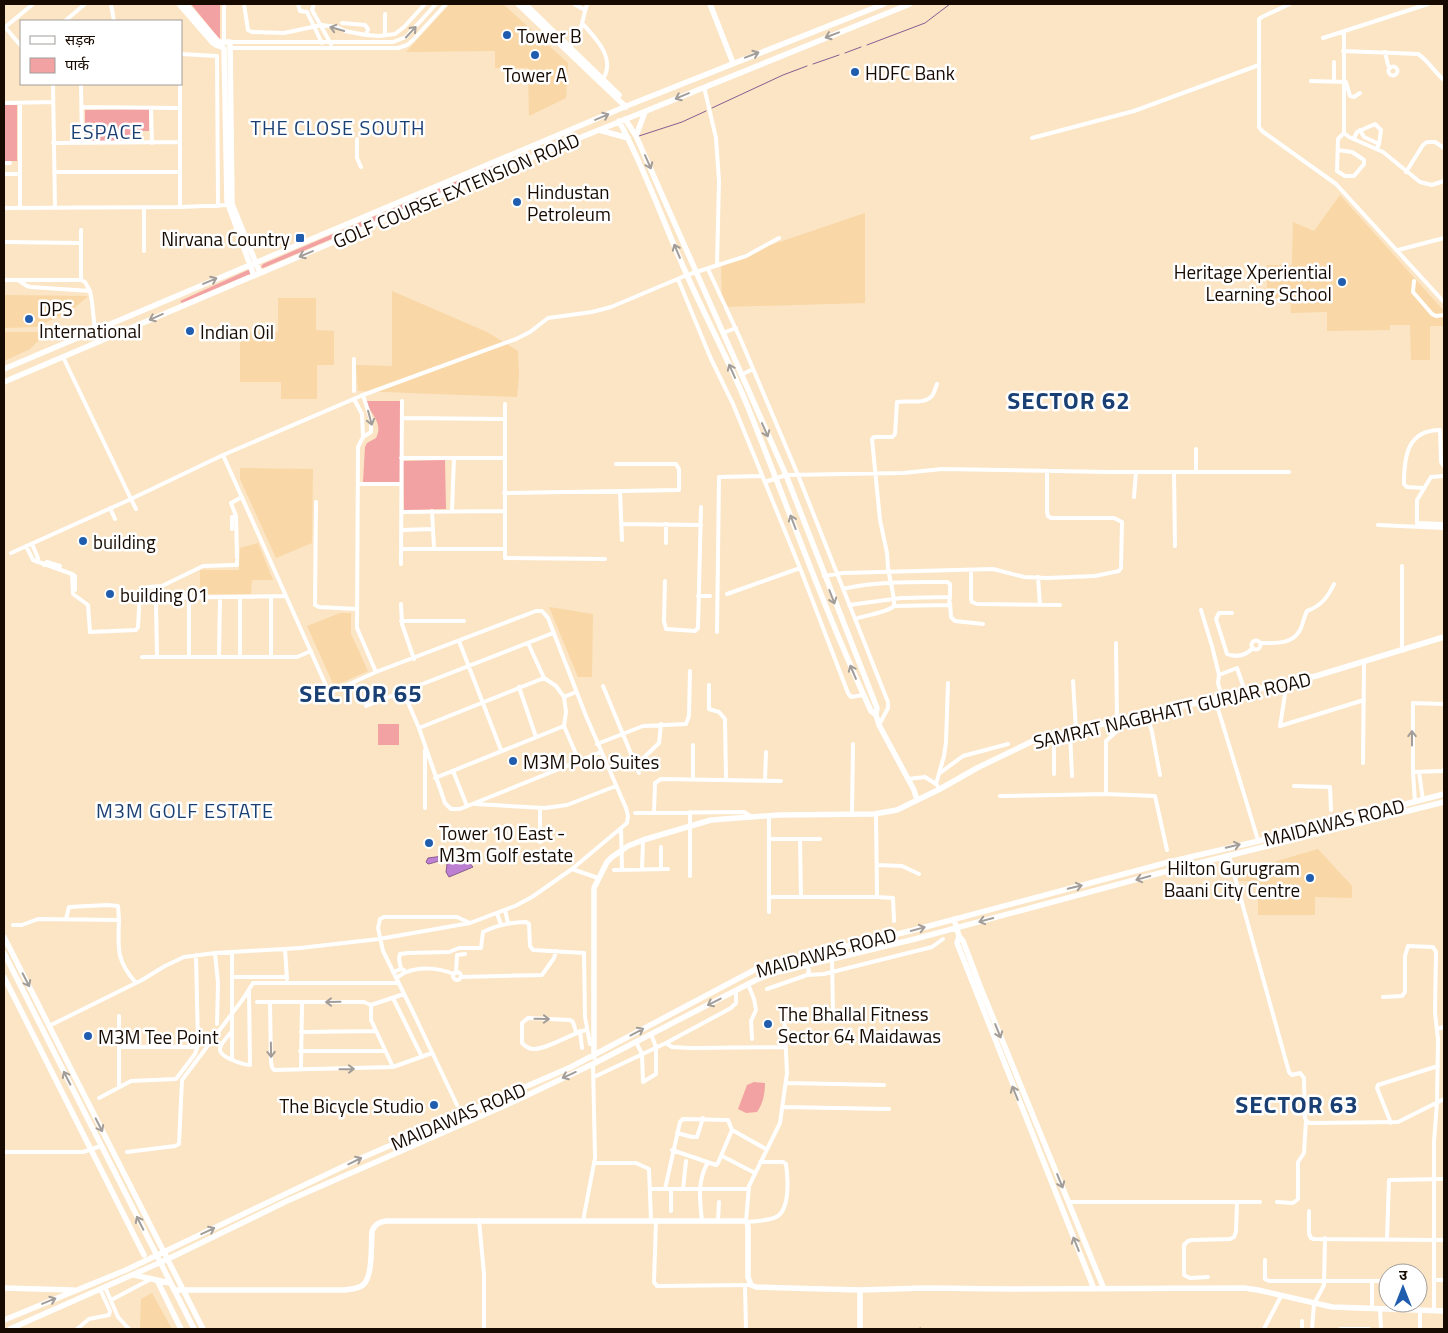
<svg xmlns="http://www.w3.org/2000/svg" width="1448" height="1333" font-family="'Titillium Web','Noto Sans Devanagari',sans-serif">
<rect width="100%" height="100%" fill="#fbe5c4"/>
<path fill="#f9d7a6" d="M450,4H503L568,63L566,98L529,116L528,68H495V51L406,52Z
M1340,195L1444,311V326H1430V360H1411L1410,325H1390V330L1327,331V312L1291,313L1290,298H1267V265H1292L1293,222L1314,231Z
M865,213V303L722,307L721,262Z
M392,291L487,332L518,351L519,374L517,397L358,391L356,365L392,366Z
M4,296V295L88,296L71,311L36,327L4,328Z
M278,298H316V330L334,331V365H317V399H281V382H240V332H278Z
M4,332H47L30,349L4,361Z
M240,468L313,469L312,543L276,558L240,479Z
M258,543L273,580H252L251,594H200V570H239L240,548Z
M549,607L593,614L592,677H578Z
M340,613H351V634L368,671L334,686L307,626Z
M1318,849L1352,886V898L1315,897V915H1258V881H1238L1239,872Z
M152,1293L172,1329H140L141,1299Z"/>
<path fill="#f3a2a4" d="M191,4H220V40Z
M4,105H17V161H4Z
M149,109V131H138V141H85V110Z
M501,162H504V166L263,268L261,267L263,264Z
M248,270H250L251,273L250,274L182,303L180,301Z
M366,401H400V482H363L365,447L367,443L376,438C384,423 370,414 366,401Z
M445,460L446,509L404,510L403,461Z
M378,724H399V745H378Z
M754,1082L765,1083C765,1093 763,1104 757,1112L746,1113L738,1109L747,1085Z"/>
<path fill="#bc7fd1" stroke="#8a5c92" d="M443,856L449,858C461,855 465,857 473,867L449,877L446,872L447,864C442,857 436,863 428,864L426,862L428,858Z"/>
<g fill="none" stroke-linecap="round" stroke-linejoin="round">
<path stroke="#8a5c92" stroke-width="1" d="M867,45L925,23L950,4
M845,53L861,47
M813,64L839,55
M712,108L783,75L807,66
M639,136L682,122L706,111"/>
<path stroke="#d9c4a7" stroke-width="4" stroke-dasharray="4 2" stroke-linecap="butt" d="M919,1328L920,1329"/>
<path stroke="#fff" stroke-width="4" d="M111,4L114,21
M224,4V42
M244,4L248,30L252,32L284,33L322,25L337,27L345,31L366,35L379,36L395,34L404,27L425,4
M298,4L300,11L307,12L322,43
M314,4L312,10L331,44
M574,4L585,10
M1290,4L1264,16L1259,19V127L1262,131L1336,184L1444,302
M65,21L85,4
M342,23L365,25L368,29L366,35
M583,24C596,39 616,58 603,79
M5,27L21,46
M4,28L33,4
M1344,31V133L1349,137L1383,152L1420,182L1432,185L1444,181
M385,35V14
M1323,38L1428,4
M230,42H393L406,37L436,4
M230,48H398L407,45L413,40L446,4
M569,48L580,31L587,4
M1343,51L1418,54C1429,61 1434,72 1444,80
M1385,52L1388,65L1390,68
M181,54L217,56L218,206
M1388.5 71a4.5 4.5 0 1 1 9 0a4.5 4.5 0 1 1-9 0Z
M1311,81L1346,82L1350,96L1354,97L1360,93
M1334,82V62
M53,84L55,208
M81,84L82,143
M180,84V207
M704,87L716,138L719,181L717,265
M4,103L53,102
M20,103V208
M82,107L180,108
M151,108L152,143
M1360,130L1364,137L1379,144
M1032,138L1134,111L1259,65
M1354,138L1357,132L1375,124L1381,130L1379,144L1377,148
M357,139V158L361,167
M53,143L180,142
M1338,150L1352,152L1364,160V164L1354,176H1345L1337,171L1338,139L1344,133
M4,163H10
M54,172H180
M1406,172L1423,145L1427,142H1435L1444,148
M4,174H20
M4,208L180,207L229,205
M81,230V280
M4,242L81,243
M1398,250L1444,238
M144,251V207
M708,269L740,338L798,475L888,702V708L879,725
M678,279L711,359L733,404L800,568L848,693L851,697L863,695
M4,280H81L85,282L90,291
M18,280L27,286L31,287L90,291L92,302L95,331
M1414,281L1413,292L1432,314L1436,316L1444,315
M723,333L736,328
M63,357L131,499L223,455L363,395L516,339L530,332L548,318L592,312L611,307L687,275L746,256L779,238
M354,359V391
M741,375L753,369
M363,395L371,420V432L363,437L358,447L357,628L376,672
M354,399L362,414L363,437
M505,404V558L605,559
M402,418L505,419
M1196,449V471
M223,455L328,690L330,692L334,691L376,672L536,611H542L548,618L586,716L626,808L628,816L627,823L572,869L532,897L515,906L470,923L457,917H384L380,919L378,928L383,951L413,1012L457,1105
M401,458H504
M1174,472L1175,546
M1444,476L1431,477L1417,500V523L1444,524
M765,482L786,475L903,473L942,469L1109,472H1289
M358,484H400
M1424,488L1407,487L1404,484C1404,457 1407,430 1440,430L1441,462L1444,466
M620,491L622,540
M504,493L679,490V469L676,464H616
M1134,497L1136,472
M316,502L315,605L319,607L357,609
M110,508L115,519
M432,511L434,548
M452,511L454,458
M401,512L504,511
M621,524L701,525
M666,524V543
M1378,525L1444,528
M232,529V517L236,516
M401,530L433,529
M32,544L38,558L37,562
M26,546L33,560L72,574L73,594L88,605L90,632L136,630L138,627L140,591L149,587L162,586L203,566L235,565H237V561
M401,549H504
M11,553L131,499L136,509
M237,558L236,516L231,503L242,497
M401,564L402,401
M44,565L47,562L60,566
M971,570V599L972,602L977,604L1060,605
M72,574L75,576V590
M824,576L843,573L993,569L1024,577L1047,578L1095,576L1119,571L1121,568L1122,522L1114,518H1051L1048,516L1047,512V471
M1038,577L1040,605
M665,581L664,621L666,629L695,631L698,628L701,507
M843,589C877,581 912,582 947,582L950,584V596L949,597L901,598L849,605
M727,594L800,568
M698,596H710
M271,598V657
M950,603L951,617L955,621L983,624
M401,604L402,624L414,659
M894,606L949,605L950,596
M1201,610L1212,646L1219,675L1237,668L1245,691
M1232,613H1219L1216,619L1227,654C1237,658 1245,656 1253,648
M855,619C865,615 887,613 894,606V599L888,568L887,553L880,520L872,439L874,437H892L895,434L897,402C907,400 924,405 932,396C934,393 936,387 937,384
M401,621H464
M717,632L719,477L762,476
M1251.5 645a4.5 4.5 0 1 1 9 0a4.5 4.5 0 1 1-9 0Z
M459,641L501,750
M528,643L544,678
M1116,643L1117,721
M1260,643C1275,643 1292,645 1300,630C1303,624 1304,617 1307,611C1321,606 1328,597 1334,584
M1402,651V566
M219,656L220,598
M142,657H297L311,651
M157,657L156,602L160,598L286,596
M189,657V597
M240,657V597
M1219,675L1218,683L1222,698
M1073,681L1076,730
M1287,682L1280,726L1364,700
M709,685V709L719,712L725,719L726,780
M603,686L639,773
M519,687L536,737
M403,691L419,728L445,803L451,809H460L601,752
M564,697L576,692
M1215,699L1258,840
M366,706L553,633
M1147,715L1152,732L1160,775
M419,728L544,678L556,686L564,697L566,712L564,726L579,761
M1070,731L1072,776
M1054,735V774
M597,744L643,726L686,724L689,716L690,671
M693,745V779
M1363,763L1364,662
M636,765L659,743L661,724
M453,771L467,806
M1413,772L1443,771L1444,769
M1419,772L1423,800
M940,773L963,756L1008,744
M435,778L564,726
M908,779L925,777L936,784
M765,781L766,752
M1294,786L1330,787L1331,810
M940,789L936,784L944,756L946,742L948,683
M1106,794L1155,796L1167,850
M1000,796L1106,794V741L1116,732L1120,720
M1415,802L1413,772V703L1444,704
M475,804L545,808L567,805L616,786
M425,808V750
M654,812L655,783L661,779L781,781
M635,813L744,812L752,817
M876,813L877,897L893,898L894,921
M852,814L853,744
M769,816V912
M621,828L622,870
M769,839H820
M800,839L801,897
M540,842V808
M1229,856L1289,1072L1292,1075L1300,1073L1304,1078L1305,1118L1307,1122L1311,1123L1398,1122L1444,1099
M877,865L902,866L919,874
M572,869L598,878
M642,869L643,840
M661,869V847
M614,870L668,869
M690,876V812
M769,897H877
M505,910L508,923
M497,913L501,925
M66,919L69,907L107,905L118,906L119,920
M13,925H22L38,919L119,920C118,949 116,960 136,983
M285,949L287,979
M232,952V1060
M215,953L218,983L217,1024
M832,959L833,1012
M401,969L399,959L400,954L408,953L449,952L459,948H481L483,932C497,925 512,922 526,922L529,924L530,946L533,950L584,953L585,1017L590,1044
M393,972L401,969L404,970V973L396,978
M453 976a4 4 0 1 1 8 0a4 4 0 1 1-8 0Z
M404,973C420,966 439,968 454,974
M456,973L457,955L465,954
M807,975L824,974L932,947L943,939
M232,977H287
M461,977L542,975L554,958L556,951
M748,984L754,999L756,1010L751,1021L752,1039
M767,989L807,975L809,971L807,965
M1383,997L1402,996L1405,992V956L1408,946L1433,947L1436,952L1435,1013L1438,1039L1437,1102L1434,1142V1311
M393,998L422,1057
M257,1002H364L371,1005L404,994
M270,1002L271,1062L272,1067L274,1070L393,1067L432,1053
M371,1005V1020L393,1067
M119,1016V1087
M49,1026L142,980L165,966L184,957L215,953L300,948L379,939L470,923
M1437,1029L1444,1027
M232,1031C223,1043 211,1051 230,1059C237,1062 243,1065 250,1065L249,991
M580,1031L582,1048
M301,1032L375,1031
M576,1032L573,1022L570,1020L528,1018L522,1023V1043C525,1046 528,1049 533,1049C546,1050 572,1033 586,1030
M636,1042L642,1054L643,1082L656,1074V1047L651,1034
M666,1043L672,1047L690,1048L786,1047
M119,1047H197
M300,1051H385
M301,1069L302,1003
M594,1077L666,1043L731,1008L736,1003V990
M787,1083L884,1085
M99,1098L131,1081L176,1079L195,1054L198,1045L196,955
M783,1107L889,1109
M1391,1123L1377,1088L1378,1085L1438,1066
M677,1133L692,1137H697L703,1118
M672,1150L716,1165L718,1163L732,1130
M4,1152H83L101,1146
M127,1152L175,1146L179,1144L182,1080L243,999L253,983H398
M722,1156L755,1173
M594,1163H636L649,1169L651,1220
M650,1189H748
M665,1189L680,1122L683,1119L728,1120L732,1130L766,1149
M683,1189L686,1161
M1069,1202H1260
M1277,1202L1293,1203L1298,1199V1162L1304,1153L1306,1120
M671,1211V1189
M1309,1211V1234L1311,1238L1314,1239L1444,1240
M479,1220L484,1274V1329
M656,1220L654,1282L657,1286L751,1285
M583,1221L595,1158L593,1064
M702,1221C700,1201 697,1182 707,1164
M718,1221L719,1202
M746,1221L749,1186L780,1123L787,1073L784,1011L787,1010L807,1009
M747,1222C756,1221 770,1221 778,1216C790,1207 788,1178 786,1164L783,1162H760
M1387,1238L1389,1180L1444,1179
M1265,1260V1279L1269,1281H1385
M1208,1277L1190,1278L1184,1275V1245L1188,1241L1192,1240L1230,1239L1234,1237L1236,1232L1237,1202
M1434,1280H1444
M1372,1282V1309
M745,1286L746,1329
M105,1287L118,1317L129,1329
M111,1300L151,1279
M1380,1309L1381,1329
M77,1329L89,1319L109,1315L110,1311L100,1289
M1264,1329L1281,1296
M1302,1329V1321
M1312,1329L1314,1304L1324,1285L1325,1238
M1340,1329H1369
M1420,1329V1311"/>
<path stroke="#fff" stroke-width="5.5" d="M179,4L212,42L216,45L224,48L227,201L254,276
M186,4L216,39L219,42H230L232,204L260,273
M518,4L626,107
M525,4L619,95
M710,4L733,63
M625,119L636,136L786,475L877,708L876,715L879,725L914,790L917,800
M619,121C646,171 663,222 686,273C705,316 727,357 745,400C787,504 824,610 871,711L876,715
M599,130L628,138
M636,136L645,112
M4,369L629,105L884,4
M4,382L338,240L488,175L910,4
M954,919L959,936L963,941L980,986L1104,1289
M959,936L957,943L1094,1289
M4,937L203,1329
M4,953L194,1329
M4,977L144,1255
M594,1057V888L607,862L612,857L628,846L643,840L711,820L779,815L874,814L897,810L940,789L977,768L1037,739L1316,676L1444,637
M134,1275L170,1283
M157,1280L181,1329
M4,1288L73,1290
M174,1290H344C350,1289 358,1289 363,1285C373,1277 371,1244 372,1231C375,1224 379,1222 386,1221H744L747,1222L748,1227V1277L751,1285L756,1287L860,1290L926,1288L1011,1289L1244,1288L1258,1290L1332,1307L1444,1311
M860,1290V1329
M4,1320L126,1270L359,1159L571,1067L760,967L914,930L1169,862L1310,829L1444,794
M10,1329L168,1259L287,1201L515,1101L593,1064L756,980L774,973L915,939L1171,870L1444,802"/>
</g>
<defs><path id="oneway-shaft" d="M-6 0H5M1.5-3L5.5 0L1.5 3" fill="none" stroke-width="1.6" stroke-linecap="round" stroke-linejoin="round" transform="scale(1.25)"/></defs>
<g stroke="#a29d99">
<use href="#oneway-shaft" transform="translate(337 29) rotate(-164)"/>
<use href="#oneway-shaft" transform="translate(411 32) rotate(-47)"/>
<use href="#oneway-shaft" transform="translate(832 35) rotate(159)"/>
<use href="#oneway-shaft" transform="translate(752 55) rotate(-21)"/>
<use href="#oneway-shaft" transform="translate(682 96) rotate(157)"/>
<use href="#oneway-shaft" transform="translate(602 117) rotate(-23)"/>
<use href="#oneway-shaft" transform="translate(648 162) rotate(66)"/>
<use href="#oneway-shaft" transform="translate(677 251) rotate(-113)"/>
<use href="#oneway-shaft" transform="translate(306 254) rotate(157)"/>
<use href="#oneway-shaft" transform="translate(210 281) rotate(-23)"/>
<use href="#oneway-shaft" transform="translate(156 317) rotate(156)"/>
<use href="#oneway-shaft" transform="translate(732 371) rotate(-114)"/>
<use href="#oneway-shaft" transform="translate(370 418) rotate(75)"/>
<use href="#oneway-shaft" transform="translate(765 430) rotate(66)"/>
<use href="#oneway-shaft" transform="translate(793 522) rotate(-111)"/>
<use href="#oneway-shaft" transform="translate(832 597) rotate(69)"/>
<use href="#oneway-shaft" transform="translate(853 672) rotate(-113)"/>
<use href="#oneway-shaft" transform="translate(1412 738) rotate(-90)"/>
<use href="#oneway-shaft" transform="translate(1233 846) rotate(-14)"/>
<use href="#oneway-shaft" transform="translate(1143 878) rotate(165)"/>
<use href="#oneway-shaft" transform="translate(1075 887) rotate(-14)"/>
<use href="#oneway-shaft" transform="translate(986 920) rotate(165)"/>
<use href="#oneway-shaft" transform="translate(918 929) rotate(-15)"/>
<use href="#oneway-shaft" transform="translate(26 980) rotate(63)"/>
<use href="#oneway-shaft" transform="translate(333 1002) rotate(179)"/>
<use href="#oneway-shaft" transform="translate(714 1002) rotate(153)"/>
<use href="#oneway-shaft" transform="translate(542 1019) rotate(1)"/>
<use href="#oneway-shaft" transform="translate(998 1031) rotate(68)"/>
<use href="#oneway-shaft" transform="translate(637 1032) rotate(-28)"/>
<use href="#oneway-shaft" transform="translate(271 1050) rotate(89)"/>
<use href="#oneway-shaft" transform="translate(347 1069) rotate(-1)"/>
<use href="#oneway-shaft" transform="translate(569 1075) rotate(156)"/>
<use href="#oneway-shaft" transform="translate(67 1078) rotate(-117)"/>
<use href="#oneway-shaft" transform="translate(1015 1093) rotate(-112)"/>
<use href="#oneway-shaft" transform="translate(99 1125) rotate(63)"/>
<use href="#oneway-shaft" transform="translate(355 1161) rotate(-26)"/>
<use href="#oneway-shaft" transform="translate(1060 1181) rotate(68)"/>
<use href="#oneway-shaft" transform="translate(140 1223) rotate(-117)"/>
<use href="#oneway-shaft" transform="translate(208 1231) rotate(-25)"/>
<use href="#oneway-shaft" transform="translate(1076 1244) rotate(-112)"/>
<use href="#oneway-shaft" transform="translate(49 1301) rotate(-22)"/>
</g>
<g fill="#205dae" stroke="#fff" stroke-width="2">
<circle cx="507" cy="35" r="5"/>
<circle cx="535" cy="55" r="5"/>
<circle cx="855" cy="72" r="5"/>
<circle cx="517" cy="202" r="5"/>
<rect x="295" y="233" width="10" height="10" rx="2.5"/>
<circle cx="1342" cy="282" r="5"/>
<circle cx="29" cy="319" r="5"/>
<circle cx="190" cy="331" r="5"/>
<circle cx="83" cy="541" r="5"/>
<circle cx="110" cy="594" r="5"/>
<circle cx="513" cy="761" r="5"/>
<circle cx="429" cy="843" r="5"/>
<circle cx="1310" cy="878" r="5"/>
<circle cx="768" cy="1024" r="5"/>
<circle cx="88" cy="1036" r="5"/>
<circle cx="434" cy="1105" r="5"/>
</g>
<g text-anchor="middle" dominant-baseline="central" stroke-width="5" stroke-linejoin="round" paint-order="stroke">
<g font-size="19" fill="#170a00" stroke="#fff" text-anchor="start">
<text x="517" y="35">Tower B</text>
<text x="865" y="72">HDFC Bank</text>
<text x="535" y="74" text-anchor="middle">Tower A</text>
<text x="527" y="191">Hindustan<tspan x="527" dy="22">Petroleum</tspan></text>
<text x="290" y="238" text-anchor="end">Nirvana Country</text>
<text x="1332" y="271" text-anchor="end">Heritage Xperiential<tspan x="1332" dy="22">Learning School</tspan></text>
<text x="39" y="308">DPS<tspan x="39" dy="22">International</tspan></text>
<text x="200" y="331">Indian Oil</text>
<text x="93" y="541">building</text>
<text x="120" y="594">building 01</text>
<text x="523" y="761">M3M Polo Suites</text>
<text x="439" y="832">Tower 10 East -<tspan x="439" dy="22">M3m Golf estate</tspan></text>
<text x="1300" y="867" text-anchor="end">Hilton Gurugram<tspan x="1300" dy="22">Baani City Centre</tspan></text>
<text x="778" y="1013">The Bhallal Fitness<tspan x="778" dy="22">Sector 64 Maidawas</tspan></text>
<text x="98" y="1036">M3M Tee Point</text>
<text x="424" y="1105" text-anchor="end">The Bicycle Studio</text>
</g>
<g font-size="19" fill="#170a00" stroke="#fff">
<text transform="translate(456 190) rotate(-23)">GOLF COURSE EXTENSION ROAD</text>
<text transform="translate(1172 710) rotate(-13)">SAMRAT NAGBHATT GURJAR ROAD</text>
<text transform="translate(1334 822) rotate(-14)">MAIDAWAS ROAD</text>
<text transform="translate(826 952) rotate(-15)">MAIDAWAS ROAD</text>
<text transform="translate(458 1116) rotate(-23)">MAIDAWAS ROAD</text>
</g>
<g font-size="20" letter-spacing="1" fill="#193f73" stroke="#fff">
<text x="338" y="127">THE CLOSE SOUTH</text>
<text x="107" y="131">ESPACE</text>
<text x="185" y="810">M3M GOLF ESTATE</text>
</g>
<g font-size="24" font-weight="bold" letter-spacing="1" fill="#193f73" stroke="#fff">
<text x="1069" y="400">SECTOR 62</text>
<text x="361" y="693">SECTOR 65</text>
<text x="1297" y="1104">SECTOR 63</text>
</g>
</g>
<rect width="1448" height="1333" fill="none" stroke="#170a00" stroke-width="10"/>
<rect x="20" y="20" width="162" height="65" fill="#ffffff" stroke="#a29d99"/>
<rect x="30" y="36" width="25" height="8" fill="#ffffff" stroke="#a29d99"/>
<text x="65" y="45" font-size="15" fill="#170a00">सड़क</text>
<rect x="30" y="58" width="25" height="15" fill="#f3a2a4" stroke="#a29d99"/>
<text x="65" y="70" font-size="15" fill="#170a00">पार्क</text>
<g transform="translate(1403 1288)"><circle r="24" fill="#ffffff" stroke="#a29d99"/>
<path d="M0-4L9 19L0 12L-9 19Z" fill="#205dae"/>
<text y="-8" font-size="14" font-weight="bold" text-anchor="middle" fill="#170a00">उ</text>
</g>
</svg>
